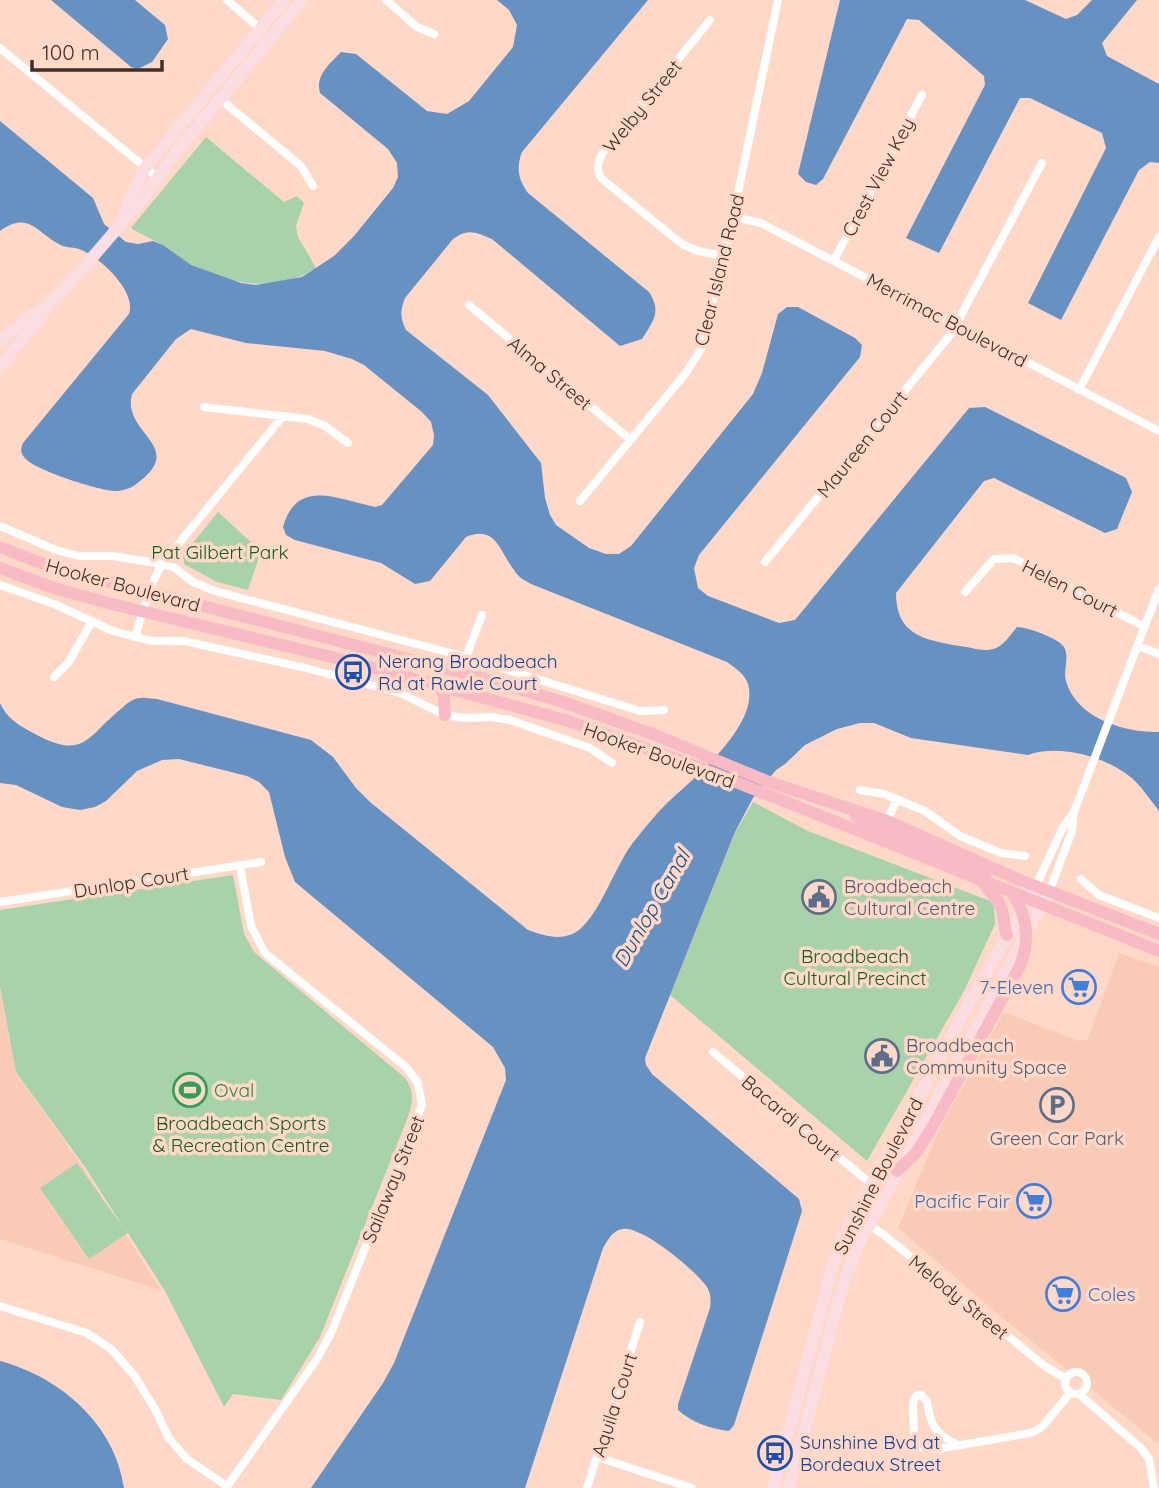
<svg xmlns="http://www.w3.org/2000/svg" width="1159" height="1488" font-family="Quicksand,sans-serif">
<rect width="100%" height="100%" fill="#ffd8c7"/>
<path fill="#f9cbb7" d="M1119,953L1159,967V1444L998,1314L898,1228L939,1130L1004,1012L1079,1041L1088,1039Z
M0,991L16,1072L84,1169L161,1290L0,1239Z"/>
<path fill="#a7d2aa" d="M206,137L284,202L297,196L304,203L296,226L298,237L316,268C278,293 231,285 191,266C182,261 174,252 165,246C154,240 142,235 131,228Z
M218,512L261,551L248,590L217,582L184,564L183,555Z
M753,802L808,831L990,901L994,907L995,924L964,991L867,1161L670,995L735,833Z
M233,875L244,934L254,952L404,1077C415,1090 413,1102 408,1117L320,1337L281,1400L233,1394L224,1407L165,1291L128,1233L89,1259L40,1188L77,1163L125,1230L85,1167L16,1072L0,987V910Z"/>
<path fill="#6591c3" d="M51,0H135L165,25L168,39L152,62L138,69L131,67Z
M497,0H648L522,152C516,168 518,179 528,193L649,292C662,312 653,321 642,339L620,346L492,239C476,232 468,228 453,239L405,298C400,310 400,318 406,330L488,395L541,463L545,498L550,515L556,525L589,548L606,554H619L631,546L753,394L762,373L778,314L787,307H798L855,338L862,345L860,357L699,555L694,568L698,588L708,596L779,623L795,620L969,408L985,407L1126,478L1132,492L1117,529L1105,533L994,478L984,481L896,593C896,635 924,640 960,646C970,647 983,652 993,649C1003,647 1011,634 1017,627C1027,627 1062,639 1065,649C1069,659 1063,671 1066,681C1076,718 1125,733 1159,732V811C1151,801 1144,790 1135,781C1111,758 1060,743 1028,755L911,738L874,723H860L837,729L805,745L785,764L776,770L753,798L735,832L645,1058L646,1065L652,1074L799,1199L802,1211L734,1425L729,1431C711,1429 691,1422 678,1410V1404L710,1308C711,1301 711,1294 707,1287C696,1271 642,1225 622,1229C612,1231 608,1240 603,1248L525,1488H311L383,1383L394,1363L506,1080L505,1068L493,1047L295,882L285,857L269,792L259,782L247,776L179,759L162,760L137,771L106,801L95,807L80,810L62,807L16,785L0,783V703C7,719 20,726 35,734C85,761 87,736 122,708C127,703 134,698 141,698C146,697 152,699 157,699L311,740L333,757L356,788L370,802L528,930C545,936 563,942 579,930C600,913 615,867 632,844C643,830 654,816 667,803C693,779 760,725 748,684C745,674 735,668 727,662L531,584C524,580 518,577 514,570C500,552 496,524 466,537L430,581L415,584L381,563L295,540L286,535L283,527C297,477 339,500 375,507L382,505L433,445L434,435L431,422L422,412L364,365L352,359L325,351L246,343L191,329L176,339L132,394C121,435 190,446 135,485C129,489 121,491 114,491C98,490 33,470 24,457C20,452 21,448 23,443L129,314C137,291 99,256 79,249C74,247 68,248 63,246C38,236 31,209 0,231V121L93,198L104,224L126,242L138,244L153,241L163,245L191,265L241,283L256,285L302,277L334,256L354,236L393,188L398,177L397,163L388,149L320,93C315,75 330,64 341,52L356,54L427,111L447,114L469,101L513,47L517,25L509,10Z
M840,0H1025L1066,19L1077,15L1092,0H1137L1102,43L1107,56L1159,84V163L1150,162L1139,170L1061,320L1028,303L1106,148L1102,133L1030,98H1020L939,253L906,238L985,85L984,76L919,20L907,19L823,179L816,185L806,182L798,174Z
M0,1361C60,1377 115,1424 124,1488H0Z"/>
<g fill="none" stroke-linecap="round" stroke-linejoin="round">
<path stroke="#fff" stroke-width="8" d="M227,0L262,30
M386,0L417,27L434,34
M710,20L606,148C599,158 594,168 602,179L682,244L698,251L723,256
M0,48L157,177
M219,98L301,166L313,186
M733,217L761,223L1159,431
M834,260L922,95
M469,305L631,440
M1079,390L1159,237
M204,407L308,419L325,426L348,443
M580,501L686,373L701,349L733,217L778,0
M0,526L56,550L79,556H113L162,564L175,568L193,582L215,591L466,657L640,711L664,710
M765,562L951,334L1042,163
M0,585L54,604L113,631L152,641H184L306,668L400,693L445,715L464,718L491,717L510,720L590,748L612,763
M965,592L994,559L1013,558L1145,627
M135,637L151,586L162,564L283,416
M1138,646L1159,654
M466,657L482,615
M54,677L68,663L91,623
M860,790L884,794L925,811L960,836L1001,853L1025,856
M887,821L897,799
M1081,879L1099,895L1159,918
M1036,886L1063,827L1072,815
M1049,892L1072,831L1074,812L1159,589
M0,902L261,862
M713,1052L870,1183
M854,1215L884,1235L1046,1367L1065,1378
M0,1306L87,1333L111,1349L134,1375L155,1409L168,1437L187,1459L227,1486
M1065 1383a11 11 0 1 1 22 0a11 11 0 1 1-22 0Z
M1079,1394L1141,1448L1149,1459L1154,1488
M956,1444C934,1434 930,1423 927,1401L921,1395L916,1396L913,1403L914,1440L921,1447L937,1449L1031,1433L1042,1427L1070,1393
M597,1457L692,1488
M226,1488L317,1359L332,1331L422,1105L418,1083L406,1067L265,953L251,926L240,866
M587,1488L640,1322"/>
<path stroke="#fbdde2" stroke-width="12" d="M124,215L133,191L145,168L284,0
M0,342L23,321L47,307
M0,367L38,321L47,307L68,286L144,197L174,155L302,0
M773,1488L833,1265L844,1235L967,1007L1036,886
M789,1488L843,1285L856,1250L1049,892"/>
<path stroke="#f8bbc5" stroke-width="12" d="M0,547L38,562L95,578L489,680L563,702L655,735L769,782L887,821L1015,878L1159,934
M0,568L54,588L112,604L348,661L565,720L696,766L1159,951
M439,685L444,697L445,715
M856,816L864,822L986,874
M984,883C989,892 997,897 1001,907C1005,916 1003,926 1007,935
M897,1171L916,1153L933,1126L1020,966C1030,940 1028,916 1012,893"/>
</g>
<defs>
<g id="bus-ring" transform="scale(1.75)"><circle r="9.5" fill="#ffd8c7" stroke="#1a4fb4" stroke-width="1.5"/><path d="M-5-6H5V4H4V6H2V4H-2V6H-4V4H-5ZM-3.5-4V0h7V-4ZM-3.5 1.2v1.5H-2V1.2ZM2 1.2v1.5H3.5V1.2Z" fill="#1a4fb4"/></g>
<g id="civic-ring" transform="scale(1.75)"><circle r="9.5" fill="#ffd8c7" stroke="#5c6f8a" stroke-width="1.5"/><path d="M-.6-6.5H3V-4.5H.6V-3L4-1V1h2V6H-6V1h2V-1L-.6-3ZM-1.2 2.5V6h2.4V2.5Z" fill="#5c6f8a"/></g>
<g id="supermarket-ring" transform="scale(1.75)"><circle r="9.5" fill="#ffd8c7" stroke="#3f7fe0" stroke-width="1.5"/><path d="M-6-5.5h2.5l.6 2H6L4.5 2H-2.5L-4.4-4H-6ZM-1.5 3.2a1.3 1.3 0 1 0 .1 0ZM3 3.2a1.3 1.3 0 1 0 .1 0Z" fill="#3f7fe0"/></g>
<g id="stadium-ring" transform="scale(1.75)"><circle r="9.5" fill="#ffd8c7" stroke="#2e9e5b" stroke-width="1.5"/><path d="M0-5a6.5 5 0 1 0 0 10a6.5 5 0 1 0 0-10ZM-3.5-1.8h7v3.6h-7Z" fill="#2e9e5b"/></g>
<g id="parking-ring" transform="scale(1.75)"><circle r="9.5" fill="#ffd8c7" stroke="#5c6f8a" stroke-width="1.5"/><path d="M-3.5-5.5H1a3.5 3.5 0 0 1 0 7H-1V5.5H-3.5ZM-1-3.4V-.6H.8a1.4 1.4 0 0 0 0-2.8Z" fill="#5c6f8a"/></g>
</defs>
<g fill-rule="evenodd">
<use href="#bus-ring" x="353" y="672"/>
<use href="#civic-ring" x="819" y="897"/>
<use href="#supermarket-ring" x="1079" y="987"/>
<use href="#civic-ring" x="882" y="1056"/>
<use href="#stadium-ring" x="190" y="1090"/>
<use href="#parking-ring" x="1057" y="1105"/>
<use href="#supermarket-ring" x="1034" y="1201"/>
<use href="#supermarket-ring" x="1063" y="1294"/>
<use href="#bus-ring" x="775" y="1453"/>
</g>
<g text-anchor="middle" dominant-baseline="central" stroke-width="7" stroke-linejoin="round" paint-order="stroke">
<g font-size="19" fill="#3e2f29" stroke="#ffd8c7">
<text transform="translate(642 106) rotate(-51)">Welby Street</text>
<text transform="translate(878 177) rotate(-62)">Crest View Key</text>
<text transform="translate(719 270) rotate(-76)">Clear Island Road</text>
<text transform="translate(947 320) rotate(28)">Merrimac Boulevard</text>
<text transform="translate(550 373) rotate(40)">Alma Street</text>
<text transform="translate(862 444) rotate(-51)">Maureen Court</text>
<text transform="translate(123 585) rotate(15)">Hooker Boulevard</text>
<text transform="translate(1070 588) rotate(27)">Helen Court</text>
<text transform="translate(659 755) rotate(20)">Hooker Boulevard</text>
<text transform="translate(131 882) rotate(-9)">Dunlop Court</text>
<text transform="translate(791 1118) rotate(40)">Bacardi Court</text>
<text transform="translate(878 1176) rotate(-63)">Sunshine Boulevard</text>
<text transform="translate(393 1179) rotate(-68)">Sailaway Street</text>
<text transform="translate(959 1297) rotate(39)">Melody Street</text>
<text transform="translate(614 1405) rotate(-72)">Aquila Court</text>
</g>
<g font-size="19" fill="#0e5f22" stroke="#ffd8c7">
<text x="220" y="552">Pat Gilbert Park</text>
<text x="855" y="956">Broadbeach<tspan x="855" dy="22">Cultural Precinct</tspan></text>
<text x="241" y="1123">Broadbeach Sports<tspan x="241" dy="22">&amp; Recreation Centre</tspan></text>
</g>
<g font-size="19" fill="#164399" stroke="#ffd8c7" text-anchor="start">
<text x="378" y="661">Nerang Broadbeach<tspan x="378" dy="22">Rd at Rawle Court</tspan></text>
<text x="800" y="1442">Sunshine Bvd at<tspan x="800" dy="22">Bordeaux Street</tspan></text>
</g>
<g font-size="19" fill="#4e5e75" stroke="#ffd8c7" text-anchor="start">
<text x="844" y="886">Broadbeach<tspan x="844" dy="22">Cultural Centre</tspan></text>
<text x="906" y="1045">Broadbeach<tspan x="906" dy="22">Community Space</tspan></text>
<text x="1057" y="1138" text-anchor="middle">Green Car Park</text>
</g>
<g font-size="19" fill="#366cbe" stroke="#ffd8c7" text-anchor="end">
<text x="1054" y="987">7-Eleven</text>
<text x="1010" y="1201">Pacific Fair</text>
<text x="1088" y="1294" text-anchor="start">Coles</text>
</g>
<g font-size="19" fill="#27864d" stroke="#ffd8c7" text-anchor="start">
<text x="214" y="1090">Oval</text>
</g>
<g font-size="21" font-style="italic" fill="#0f508e" stroke="#ffd8c7">
<text transform="translate(651 908) rotate(-60)">Dunlop Canal</text>
</g>
</g>
<path d="M32 60v10h130v-10" fill="none" stroke="#3e2f29" stroke-width="3.5"/>
<text x="42" y="60" font-size="21" fill="#3e2f29" stroke="#ffd8c7" stroke-width="5" paint-order="stroke">100 m</text>
</svg>
